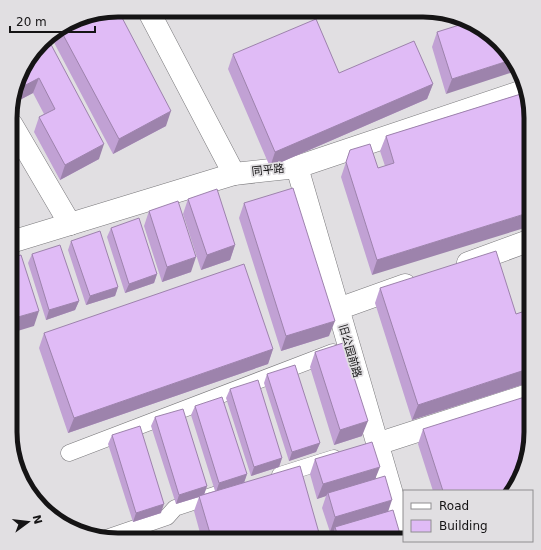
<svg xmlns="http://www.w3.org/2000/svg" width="541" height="550" font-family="'DejaVu Sans','Noto Sans SC',sans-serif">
<rect width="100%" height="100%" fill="#e1dfe2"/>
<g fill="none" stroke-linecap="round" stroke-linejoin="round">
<g stroke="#7a797c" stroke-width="17">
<path id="lane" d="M69,453L333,352
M280,475L334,458
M106,538L167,517L175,508L217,494"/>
</g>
<g stroke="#7a797c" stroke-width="23">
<path id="street" d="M148,10L234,174
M12,125L70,224
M297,167L404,535
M468,263L531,240
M338,309L405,285
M377,444L531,394"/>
</g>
<g stroke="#7a797c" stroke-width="23">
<path id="secondary" d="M11,242L234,174L297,167L523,91"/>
</g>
<use href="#lane" stroke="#fff" stroke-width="16"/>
<use href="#street" stroke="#fff" stroke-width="22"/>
<use href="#secondary" stroke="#fff" stroke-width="22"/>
</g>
<path fill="#c1a1d4" d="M83,16L166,126L113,154L50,35Z
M477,25L446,94L432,47L437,32Z
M47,37L99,159L60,180L34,132L39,117L44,114L33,93L14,103L12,98L24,64Z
M233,54L339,73L433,84L427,99L270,167L228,69Z
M524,93L372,275L341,177L350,150L378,168L385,166L380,151L386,136Z
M188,199L235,245L230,260L201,270L183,214Z
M244,203L329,336L281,351L239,218Z
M149,211L191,272L162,282L144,226Z
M111,228L157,274L154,283L125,293L107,237Z
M71,241L118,287L115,296L86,305L68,250Z
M32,254L79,301L75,310L46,320L28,263Z
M380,288L516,314L531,309V382L412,420L375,303Z
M44,333L273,349L268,364L68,433L39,348Z
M315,352L362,436L334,445L310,367Z
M267,374L320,443L316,452L289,461L264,383Z
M230,389L282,458L279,467L251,476L226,398Z
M195,406L247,474L244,482L321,540H202L194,511L199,497L176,504L151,426L155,417L207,486L204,494L215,491L191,415Z
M423,429L510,491H433L418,444Z
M112,435L161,513L133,522L108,444Z
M315,459L375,479L388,511L400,534L398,540H330L334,531L330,532L322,508L326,496L317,499L310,474Z"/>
<path fill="#9d83ac" d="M511,60L516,71L446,94L452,79Z
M39,78L33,93L14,103L20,88Z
M433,84L427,99L270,167L275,152Z
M171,111L166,126L113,154L119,139Z
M104,144L99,159L60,180L65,165Z
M531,212V226L372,275L377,260Z
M235,245L230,260L201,270L207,255Z
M196,257L191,272L162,282L167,267Z
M157,274L154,283L125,293L129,284Z
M118,287L115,296L86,305L90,296Z
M79,301L75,310L46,320L49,310Z
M39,311L34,326L11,333V319Z
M335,321L329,336L281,351L286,336Z
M273,349L268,364L68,433L74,418Z
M531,368V382L412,420L418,405Z
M368,421L362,436L334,445L340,430Z
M320,443L316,452L289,461L292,452Z
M282,458L279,467L251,476L254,467Z
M380,467L374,482L328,493L326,496L317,499L323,484Z
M247,474L244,483L216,492L219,483Z
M207,486L204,495L199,496V497L176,504L179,495Z
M392,500L387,515L335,527L334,531L330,532L335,517Z
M164,504L161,513L133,522L136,513Z
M400,534L398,540H382Z"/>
<path fill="#e0bbf6" stroke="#9d83ac" d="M118,10L171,111L119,139L60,29L83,16Z
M316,19L339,73L414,41L433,84L275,152L233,54Z
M469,22L477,25L509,53L511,60L452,79L437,32Z
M47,37L104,144L65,165L39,117L55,109L39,78L20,88L17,83L24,64Z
M524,93L531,112V212L377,260L346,162L350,150L370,144L378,168L394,163L386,136Z
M293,188L335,321L286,336L244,203Z
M217,189L235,245L207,255L188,199Z
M178,201L196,257L167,267L149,211Z
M139,218L157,274L129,284L111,228Z
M100,231L118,287L90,296L71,241Z
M60,245L79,301L49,310L32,254Z
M496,251L516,314L531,309V368L418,405L380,288Z
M21,255L39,311L11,319V258Z
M244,264L273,349L74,418L44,333Z
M343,343L368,421L340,430L315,352Z
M295,365L320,443L292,452L267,374Z
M258,380L282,458L254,467L230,389Z
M531,395V438L520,480L510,491H443L423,429Z
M222,397L247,474L219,483L195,406Z
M183,409L207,486L179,495L155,417Z
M140,426L164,504L136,513L112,435Z
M372,442L380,467L323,484L315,459Z
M300,466L321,540H212L199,496Z
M385,476L392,500L335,517L328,493Z
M393,510L400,534L382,540H339L335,527Z"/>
<g text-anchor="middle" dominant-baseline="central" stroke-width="3.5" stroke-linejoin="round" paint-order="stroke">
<g font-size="11" fill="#151415" stroke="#e1dfe2">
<text transform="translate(268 170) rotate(-6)">同平路</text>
<text transform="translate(350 351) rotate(74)">旧公园前路</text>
</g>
</g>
<path d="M0 0H541V550H0ZM118 17H423A101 101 0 0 1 524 118V432A101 101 0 0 1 423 533H118A101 101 0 0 1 17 432V118A101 101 0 0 1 118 17Z" fill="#e1dfe2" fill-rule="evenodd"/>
<path fill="none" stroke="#151415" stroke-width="5" d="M118 17H423A101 101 0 0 1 524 118V432A101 101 0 0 1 423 533H118A101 101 0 0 1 17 432V118A101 101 0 0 1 118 17Z"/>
<rect x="403" y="490" width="130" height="52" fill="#e1dfe2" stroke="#8f8e90"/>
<rect x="411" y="503" width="20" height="6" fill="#ffffff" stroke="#8f8e90"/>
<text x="439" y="510" font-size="12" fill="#151415">Road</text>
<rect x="411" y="520" width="20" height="12" fill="#e0bbf6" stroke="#8f8e90"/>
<text x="439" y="530" font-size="12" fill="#151415">Building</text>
<g transform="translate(28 522) rotate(75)" stroke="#e1dfe2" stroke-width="3" paint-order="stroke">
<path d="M0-3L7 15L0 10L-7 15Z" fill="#151415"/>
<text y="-6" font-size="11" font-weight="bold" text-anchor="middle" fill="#151415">N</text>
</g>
<path d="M10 26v6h85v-6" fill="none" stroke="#151415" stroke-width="2"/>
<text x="16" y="26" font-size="12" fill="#151415" stroke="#e1dfe2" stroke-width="3" paint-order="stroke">20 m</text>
</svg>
